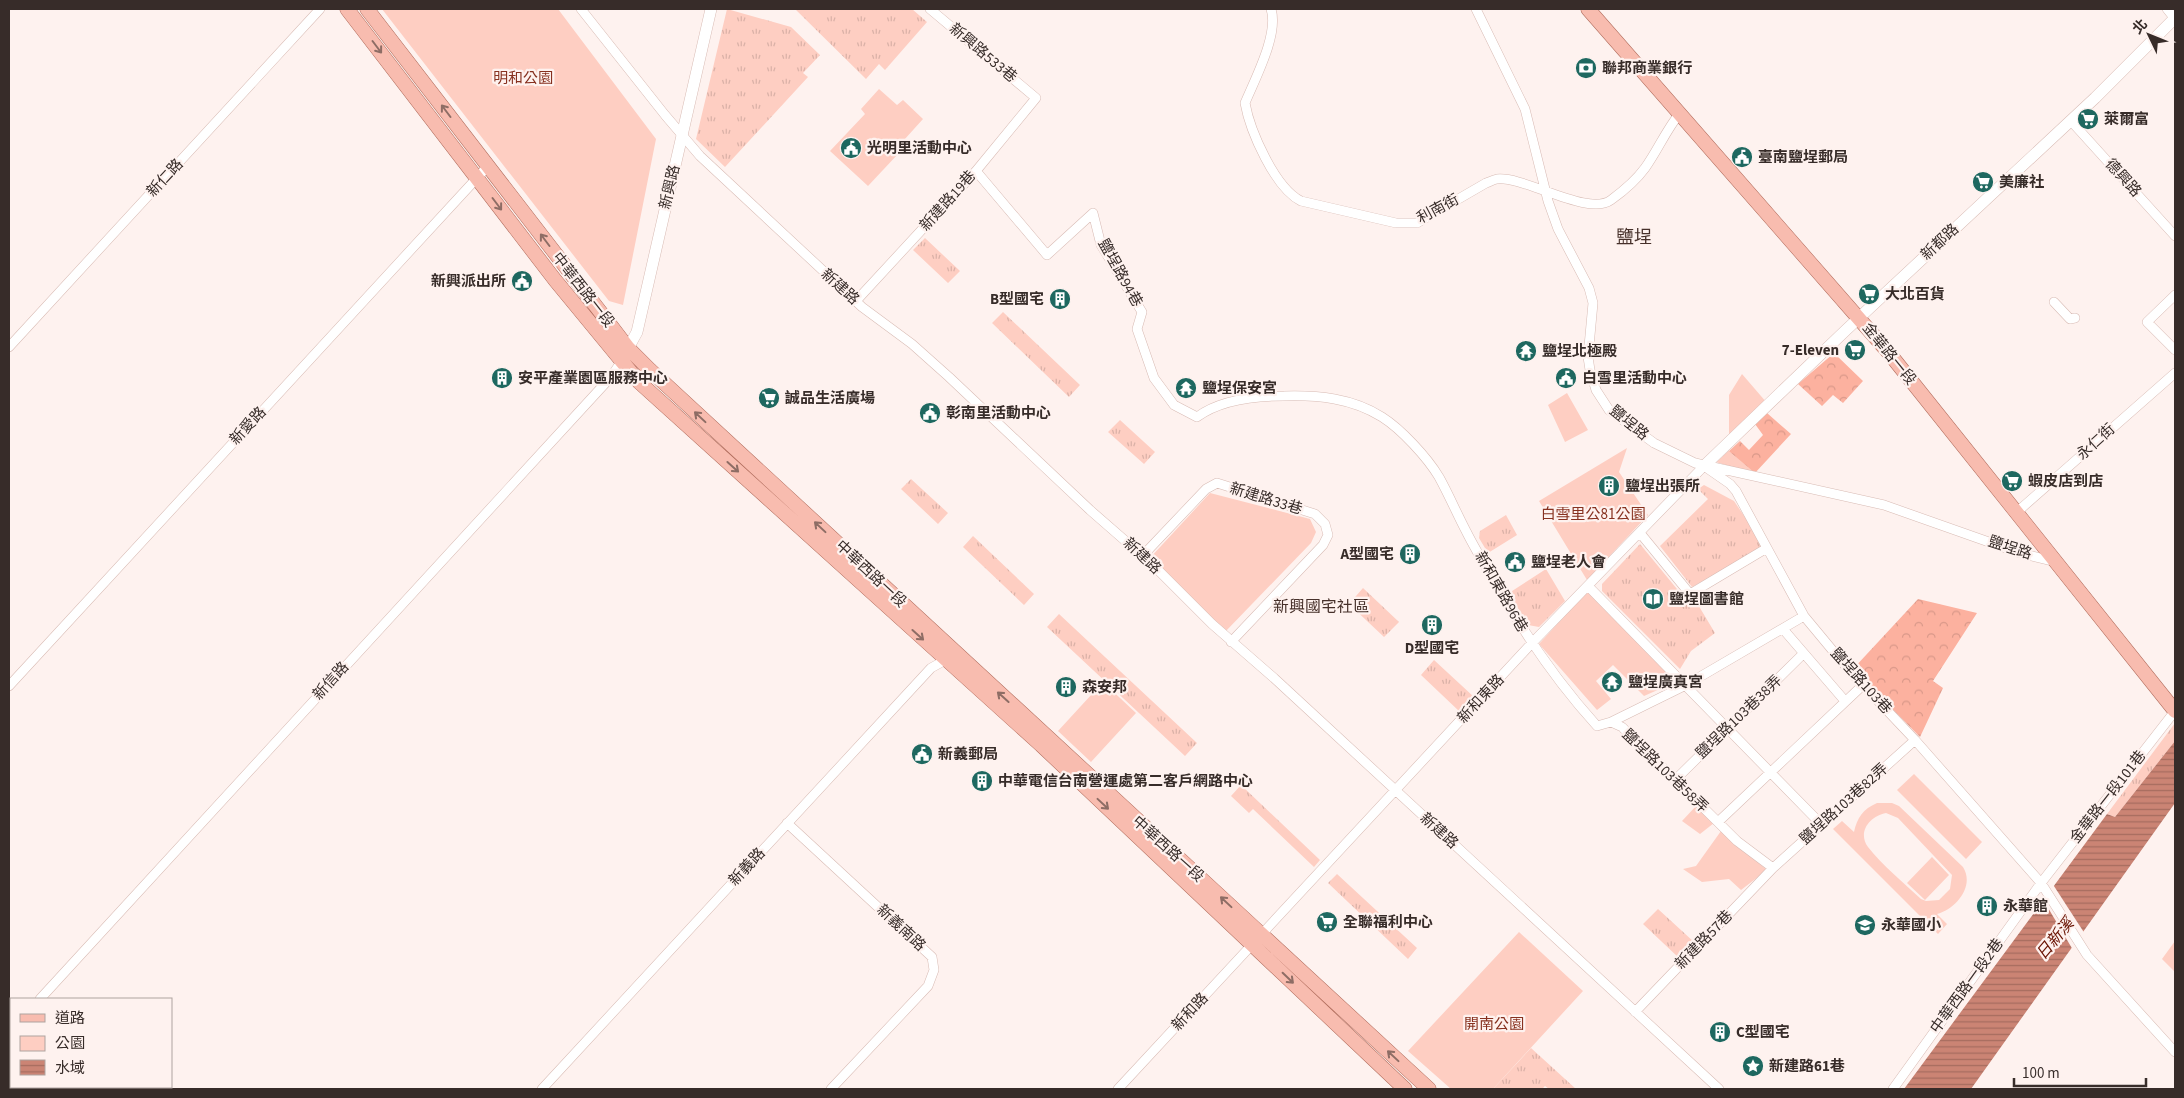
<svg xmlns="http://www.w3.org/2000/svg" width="2184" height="1098" font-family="'Source Sans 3','Noto Sans TC',sans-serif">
<defs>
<pattern id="grass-tufts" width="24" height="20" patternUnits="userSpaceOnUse" patternTransform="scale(1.25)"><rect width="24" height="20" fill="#fecec2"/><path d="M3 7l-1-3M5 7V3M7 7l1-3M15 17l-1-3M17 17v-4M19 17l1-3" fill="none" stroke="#dab1a7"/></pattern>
<pattern id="forest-crowns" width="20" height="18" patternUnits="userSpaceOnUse" patternTransform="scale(1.25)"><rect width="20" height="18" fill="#fcb19f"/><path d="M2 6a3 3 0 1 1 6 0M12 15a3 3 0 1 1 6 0" fill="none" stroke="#d99889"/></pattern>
<pattern id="water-rules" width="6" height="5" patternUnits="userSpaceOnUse" patternTransform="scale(1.25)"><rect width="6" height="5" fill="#cb8474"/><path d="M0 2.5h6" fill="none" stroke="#a66c5f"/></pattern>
</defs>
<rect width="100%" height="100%" fill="#fef2ef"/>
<path fill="url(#grass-tufts)" d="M727,9L791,27L820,55L803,73L808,77L725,167L696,139Z
M795,9H912L927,22L885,70L879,64L866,79Z
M925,238L960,271L948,283L913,250Z
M1003,312L1080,385L1069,397L992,323Z
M1120,420L1155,452L1144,464L1108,432Z
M911,479L948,513L938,524L901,489Z
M1704,485L1734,501L1765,547L1692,587L1660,546L1708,499L1698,489Z
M1506,515L1517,535L1488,553L1479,538L1480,531Z
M973,536L1034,594L1024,605L963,547Z
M1640,544L1686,600L1697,603L1715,633L1691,651L1680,669L1602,591V584Z
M1546,569L1565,601L1539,627L1528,625L1509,593Z
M1363,588L1399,622L1384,637L1349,604Z
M1059,614L1197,743L1185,756L1047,627Z
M1434,660L1474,697L1460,712L1421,675Z
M2175,723V741L2115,817L2107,814Z
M1241,785L1320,860L1314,867L1253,809L1249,813L1231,796Z
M1337,874L1417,948L1408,959L1328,883Z
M1658,909L1694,942L1679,958L1643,924Z
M1531,1048L1576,1089H1549L1545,1086L1542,1089H1493Z"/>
<path fill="url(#forest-crowns)" d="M1834,353L1863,381L1843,403L1833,395L1822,406L1798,384Z
M1767,413L1791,434L1755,473L1717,462L1740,441L1749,450L1763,435L1755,424Z
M1918,599L1977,613L1933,681L1943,688L1920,737L1853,669Z"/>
<path fill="#fecec2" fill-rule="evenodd" d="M382,9H558L656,139L623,305L609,301Z
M879,89L897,105L903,100L923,119L895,150L898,154L868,186L830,151L865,114L861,109Z
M1742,374L1767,403L1729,438V395Z
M1567,393L1588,430L1565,442L1548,405Z
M1627,448L1619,472L1648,515L1587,580L1539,501Z
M1729,451L1755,473L1717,462Z
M1210,493L1310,519L1316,532L1311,543L1225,632L1149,559Z
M1589,589L1678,681L1644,696L1613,665L1596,681L1611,699L1597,710L1539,644Z
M1103,682L1136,713L1091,762L1058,731Z
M1914,774L1982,842L1966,859L1897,790Z
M1877,803H1892L1899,806L1963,867C1975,886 1956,909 1937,914L1947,924L1938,934L1833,829L1842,821L1854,832C1857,818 1863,809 1877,803ZM1886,813L1898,818L1952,875L1950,889L1939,900L1926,901L1921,899C1904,883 1882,865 1868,847C1857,832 1870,816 1886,813Z
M1696,806L1714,823L1700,834L1682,821Z
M1721,831L1767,870L1741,890L1729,879L1702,882L1683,869L1696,866Z
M1932,857L1949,875L1925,900L1907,883Z
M1519,932L1583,991L1493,1089H1451L1408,1051Z
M2175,941V972L2162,959Z"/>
<path fill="url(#water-rules)" d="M2175,741V803L1971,1089H1904L2107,814L2115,817Z"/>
<path fill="#fef2ef" d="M2052,883L2085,934L2073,950L2041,896Z"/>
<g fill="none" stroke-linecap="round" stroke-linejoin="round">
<g stroke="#d8bbb4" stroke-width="10">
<path id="minor" d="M581,9L665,115L700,156L862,307L912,344L949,377L1090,510L1153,565L1212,624L1274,678L1719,1089
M1271,9C1279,34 1255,79 1245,103C1250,131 1275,188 1301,201L1396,223H1417L1486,183C1489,182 1493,180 1497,179C1525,176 1588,217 1611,200C1622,192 1637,179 1645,168C1658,150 1666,130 1680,113
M1476,9L1525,109L1548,201L1558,229L1589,288L1593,303L1588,357L1590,370L1596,390L1609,410L1654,443L1695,463L1884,505L2020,553L2056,562
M2167,9L2175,19
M2071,121L2175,236
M976,171L1047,255L1093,213L1101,245L1142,312L1137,329L1154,378L1174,405L1197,417C1220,400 1256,396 1284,396C1318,395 1352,398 1382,417C1401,429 1427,457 1439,477C1449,495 1457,514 1466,531C1475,549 1486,567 1496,584C1525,635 1557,682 1597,726L1611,722L1686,685L1804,616
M2175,295L2147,322L2175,350
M856,301L976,171L1036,98L930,9
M2054,302L2070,319L2075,318
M9,347L320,9
M2017,512L2175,373
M1640,533L1690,594L1767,548
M1144,557L1149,549L1206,489L1217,483L1315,514L1325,524L1328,535L1323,545L1231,642
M1588,586L1821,824
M1783,629L1845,701
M9,686L488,166
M1611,722L1622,727L1737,841L1773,868
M1675,780L1803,654
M1718,822L1863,685
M787,823L932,957L934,970L928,986L831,1089
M40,999L611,377L621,362
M1635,1012L1773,868L1915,740
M9,1016L11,1019
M9,1032L11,1030
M59,1087L60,1089
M542,1089L931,668L949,658
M1118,1089L1531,644L1704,466L1730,484L1736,491L1804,616L1848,669L1915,740L2041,883L2087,955L2175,1052
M1893,1089L2041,883L2175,711"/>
</g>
<g stroke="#d8bbb4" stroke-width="12">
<path id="tertiary" d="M625,354L637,332L711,9
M1704,466L1846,330L2095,98L2175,18"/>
</g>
<g stroke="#b16d5d" stroke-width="15">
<path id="primary" d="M347,9L555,280L639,382L1041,745L1405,1089
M367,9L602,314L628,348L650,370L1429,1089
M1588,9L1889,353L2175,711"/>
</g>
<use href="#minor" stroke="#fff" stroke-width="9"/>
<use href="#tertiary" stroke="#fff" stroke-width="11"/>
<use href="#primary" stroke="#f8bcaf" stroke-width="14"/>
</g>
<defs><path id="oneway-shaft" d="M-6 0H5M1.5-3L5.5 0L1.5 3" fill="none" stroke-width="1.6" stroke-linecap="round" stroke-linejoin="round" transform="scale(1.25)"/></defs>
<g stroke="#8e6d65">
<use href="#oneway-shaft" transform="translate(377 47) rotate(53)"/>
<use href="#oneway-shaft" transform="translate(446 111) rotate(-127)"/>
<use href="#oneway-shaft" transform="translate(497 204) rotate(53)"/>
<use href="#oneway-shaft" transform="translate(545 240) rotate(-127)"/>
<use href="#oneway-shaft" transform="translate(700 417) rotate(-137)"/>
<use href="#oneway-shaft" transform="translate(733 467) rotate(42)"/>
<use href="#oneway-shaft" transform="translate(820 527) rotate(-137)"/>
<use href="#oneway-shaft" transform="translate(918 635) rotate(42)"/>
<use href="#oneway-shaft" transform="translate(1003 697) rotate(-138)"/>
<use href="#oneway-shaft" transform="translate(1103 804) rotate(43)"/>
<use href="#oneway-shaft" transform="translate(1226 902) rotate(-137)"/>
<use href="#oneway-shaft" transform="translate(1288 978) rotate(44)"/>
<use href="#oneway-shaft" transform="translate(1393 1056) rotate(-137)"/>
</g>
<defs>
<g id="bank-disc" transform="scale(1.125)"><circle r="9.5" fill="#1e6860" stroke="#fef2ef"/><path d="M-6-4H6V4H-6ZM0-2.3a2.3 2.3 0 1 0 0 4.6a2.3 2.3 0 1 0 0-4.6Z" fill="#fff"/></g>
<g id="supermarket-disc" transform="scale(1.125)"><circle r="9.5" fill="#1e6860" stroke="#fef2ef"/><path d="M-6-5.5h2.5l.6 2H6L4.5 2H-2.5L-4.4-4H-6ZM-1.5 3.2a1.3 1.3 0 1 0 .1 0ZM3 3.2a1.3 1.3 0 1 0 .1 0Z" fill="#fff"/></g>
<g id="civic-disc" transform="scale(1.125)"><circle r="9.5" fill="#1e6860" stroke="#fef2ef"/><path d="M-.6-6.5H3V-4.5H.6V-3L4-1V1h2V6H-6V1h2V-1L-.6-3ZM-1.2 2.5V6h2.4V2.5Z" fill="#fff"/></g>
<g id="building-disc" transform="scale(1.125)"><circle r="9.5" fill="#1e6860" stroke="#fef2ef"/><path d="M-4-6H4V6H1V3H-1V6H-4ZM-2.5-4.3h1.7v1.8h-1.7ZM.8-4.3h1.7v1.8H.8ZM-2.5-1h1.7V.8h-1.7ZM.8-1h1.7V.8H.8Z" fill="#fff"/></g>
<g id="temple-disc" transform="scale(1.125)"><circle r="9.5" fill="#1e6860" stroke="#fef2ef"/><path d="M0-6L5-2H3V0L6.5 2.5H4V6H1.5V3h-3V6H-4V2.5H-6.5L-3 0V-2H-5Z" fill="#fff"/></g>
<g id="library-disc" transform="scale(1.125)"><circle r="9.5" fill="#1e6860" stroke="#fef2ef"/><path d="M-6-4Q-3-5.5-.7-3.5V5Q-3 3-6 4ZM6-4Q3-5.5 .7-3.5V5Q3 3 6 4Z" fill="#fff"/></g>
<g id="school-disc" transform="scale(1.125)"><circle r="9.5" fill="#1e6860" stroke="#fef2ef"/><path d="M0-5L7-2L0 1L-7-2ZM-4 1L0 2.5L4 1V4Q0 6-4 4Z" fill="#fff"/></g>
<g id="sight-disc" transform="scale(1.125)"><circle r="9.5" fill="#1e6860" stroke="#fef2ef"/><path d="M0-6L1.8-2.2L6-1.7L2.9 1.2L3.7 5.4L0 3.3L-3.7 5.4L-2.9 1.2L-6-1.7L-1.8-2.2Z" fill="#fff"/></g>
</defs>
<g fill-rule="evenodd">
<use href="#bank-disc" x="1586" y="68"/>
<use href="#supermarket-disc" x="2088" y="119"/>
<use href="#civic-disc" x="851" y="148"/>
<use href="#civic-disc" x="1742" y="157"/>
<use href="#supermarket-disc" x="1983" y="182"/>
<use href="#civic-disc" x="522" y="281"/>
<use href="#supermarket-disc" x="1869" y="294"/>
<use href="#building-disc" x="1060" y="299"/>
<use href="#supermarket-disc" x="1855" y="350"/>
<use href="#temple-disc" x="1526" y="351"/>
<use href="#building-disc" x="502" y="378"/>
<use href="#civic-disc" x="1566" y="378"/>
<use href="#temple-disc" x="1186" y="388"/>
<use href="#supermarket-disc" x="769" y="398"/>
<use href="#civic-disc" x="930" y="413"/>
<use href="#supermarket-disc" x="2012" y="481"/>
<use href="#building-disc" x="1609" y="486"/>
<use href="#building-disc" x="1410" y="554"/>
<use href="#civic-disc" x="1515" y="562"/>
<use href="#library-disc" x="1653" y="599"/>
<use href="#building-disc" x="1432" y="625"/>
<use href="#temple-disc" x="1612" y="682"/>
<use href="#building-disc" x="1066" y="687"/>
<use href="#civic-disc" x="922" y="754"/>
<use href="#building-disc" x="982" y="781"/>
<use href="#building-disc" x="1987" y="906"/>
<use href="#supermarket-disc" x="1327" y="922"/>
<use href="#school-disc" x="1865" y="925"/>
<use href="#building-disc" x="1720" y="1032"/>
<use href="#sight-disc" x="1753" y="1066"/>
</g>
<g text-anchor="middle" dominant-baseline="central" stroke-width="4.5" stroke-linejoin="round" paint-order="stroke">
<g font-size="15" fill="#372c29" stroke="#fef2ef">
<text transform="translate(983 53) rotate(40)">新興路533巷</text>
<text transform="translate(165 178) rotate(-47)">新仁路</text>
<text transform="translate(2123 178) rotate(48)">德興路</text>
<text transform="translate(670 187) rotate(-77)">新興路</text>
<text transform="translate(948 201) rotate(-48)">新建路19巷</text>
<text transform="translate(1438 209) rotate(-28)">利南街</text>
<text transform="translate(1940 242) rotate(-43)">新都路</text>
<text transform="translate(1120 273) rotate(61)">鹽埕路94巷</text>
<text transform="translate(840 287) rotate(42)">新建路</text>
<text transform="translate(583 290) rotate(52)">中華西路一段</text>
<text transform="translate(1889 354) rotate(51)">金華路一段</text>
<text transform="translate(1629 423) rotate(39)">鹽埕路</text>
<text transform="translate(248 426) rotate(-47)">新愛路</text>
<text transform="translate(2096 442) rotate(-42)">永仁街</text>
<text transform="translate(1266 499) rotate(17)">新建路33巷</text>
<text transform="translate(2010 548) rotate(18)">鹽埕路</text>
<text transform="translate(1142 556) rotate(43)">新建路</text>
<text transform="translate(871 574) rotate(43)">中華西路一段</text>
<text transform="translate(1501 592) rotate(60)">新和東路96巷</text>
<text transform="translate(331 681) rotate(-48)">新信路</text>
<text transform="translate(1861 681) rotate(48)">鹽埕路103巷</text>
<text transform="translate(1481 699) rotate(-47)">新和東路</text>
<text transform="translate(1739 717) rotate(-44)">鹽埕路103巷38弄</text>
<text transform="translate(1665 771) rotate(44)">鹽埕路103巷58弄</text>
<text transform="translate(2108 797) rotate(-52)">金華路一段101巷</text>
<text transform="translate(1844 804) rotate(-42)">鹽埕路103巷82弄</text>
<text transform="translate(1439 831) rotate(42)">新建路</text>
<text transform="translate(1168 849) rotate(42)">中華西路一段</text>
<text transform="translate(747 867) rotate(-47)">新義路</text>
<text transform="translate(901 928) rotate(43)">新義南路</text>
<text transform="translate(1704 940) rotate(-46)">新建路57巷</text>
<text transform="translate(1967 986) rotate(-54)">中華西路一段2巷</text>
<text transform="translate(1190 1012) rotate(-47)">新和路</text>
</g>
<g font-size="15" font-weight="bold" fill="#372c29" stroke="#fef2ef" text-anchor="start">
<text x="1602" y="68">聯邦商業銀行</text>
<text x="2104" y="119">萊爾富</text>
<text x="867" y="148">光明里活動中心</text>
<text x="1758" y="157">臺南鹽埕郵局</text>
<text x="1999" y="182">美廉社</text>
<text x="506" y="281" text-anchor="end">新興派出所</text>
<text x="1885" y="294">大北百貨</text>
<text x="1044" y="299" text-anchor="end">B型國宅</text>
<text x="1839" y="350" text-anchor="end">7-Eleven</text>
<text x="1542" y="351">鹽埕北極殿</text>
<text x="518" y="378">安平產業園區服務中心</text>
<text x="1582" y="378">白雪里活動中心</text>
<text x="1202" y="388">鹽埕保安宮</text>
<text x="785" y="398">誠品生活廣場</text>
<text x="946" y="413">彰南里活動中心</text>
<text x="2028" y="481">蝦皮店到店</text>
<text x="1625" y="486">鹽埕出張所</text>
<text x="1394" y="554" text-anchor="end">A型國宅</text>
<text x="1531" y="562">鹽埕老人會</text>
<text x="1669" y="599">鹽埕圖書館</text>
<text x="1432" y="648" text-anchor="middle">D型國宅</text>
<text x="1628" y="682">鹽埕廣真宮</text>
<text x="1082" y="687">森安邦</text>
<text x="938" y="754">新義郵局</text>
<text x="998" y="781">中華電信台南營運處第二客戶網路中心</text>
<text x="2003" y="906">永華館</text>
<text x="1343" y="922">全聯福利中心</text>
<text x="1881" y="925">永華國小</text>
<text x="1736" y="1032">C型國宅</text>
<text x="1769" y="1066">新建路61巷</text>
</g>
<g font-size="15" fill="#87311f" stroke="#fef2ef">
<text x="523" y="78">明和公園</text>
<text x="1593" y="514">白雪里公81公園</text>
<text x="1494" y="1024">開南公園</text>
</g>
<g font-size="16" fill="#46302a" stroke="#fef2ef">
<text x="1321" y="607">新興國宅社區</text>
</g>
<g font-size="16" font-style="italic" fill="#681100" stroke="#fef2ef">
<text transform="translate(2055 939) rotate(-50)">日新溪</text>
</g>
<g font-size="18" fill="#46302a" stroke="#fef2ef">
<text x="1634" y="237">鹽埕</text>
</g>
</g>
<rect width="2184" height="1098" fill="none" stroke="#372c29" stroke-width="20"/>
<rect x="10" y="998" width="162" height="90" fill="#fef2ef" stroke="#aea3a0"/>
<rect x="20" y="1014" width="25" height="8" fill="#f8bcaf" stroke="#aea3a0"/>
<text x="55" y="1023" font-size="15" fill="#372c29">道路</text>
<rect x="20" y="1036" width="25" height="15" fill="#fecec2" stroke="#aea3a0"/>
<text x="55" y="1048" font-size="15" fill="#372c29">公園</text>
<rect x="20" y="1060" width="25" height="15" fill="url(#water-rules)" stroke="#aea3a0"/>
<text x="55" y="1073" font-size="15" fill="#372c29">水域</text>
<g transform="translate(2149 35) rotate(313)" stroke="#fef2ef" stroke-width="4" paint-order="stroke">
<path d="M0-4L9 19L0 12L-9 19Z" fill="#372c29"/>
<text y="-8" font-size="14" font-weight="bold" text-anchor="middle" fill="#372c29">北</text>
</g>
<path d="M2014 1078v8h132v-8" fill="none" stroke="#372c29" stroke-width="2.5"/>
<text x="2022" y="1078" font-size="15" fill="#372c29" stroke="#fef2ef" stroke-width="4" paint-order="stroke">100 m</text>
</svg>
